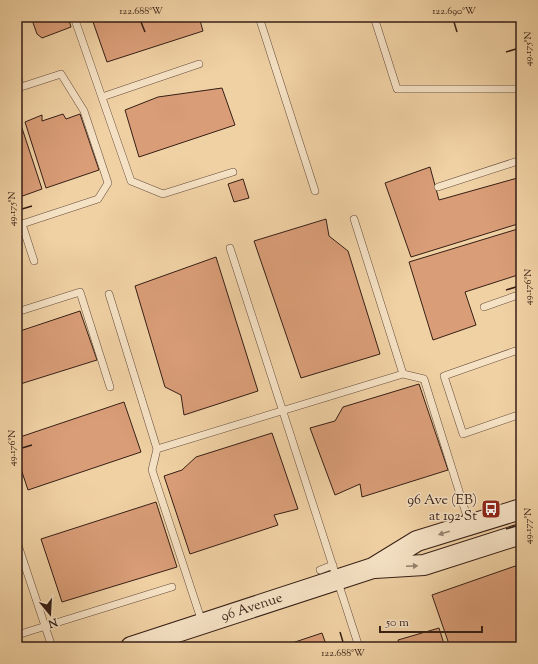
<svg xmlns="http://www.w3.org/2000/svg" width="538" height="664" font-family="'Sorts Mill Goudy',serif">
<rect width="100%" height="100%" fill="#f0d1a4"/>
<filter id="stains"><feTurbulence type="fractalNoise" baseFrequency=".005" numOctaves="4"/><feColorMatrix values="0 0 0 0 .2 0 0 0 0 .09 0 0 0 0 .02 0 0 0 .5 -.17"/></filter>
<radialGradient id="worn" r=".72"><stop offset=".6" stop-color="#630" stop-opacity="0"/><stop offset="1" stop-color="#630" stop-opacity=".3"/></radialGradient>
<path fill="#d99d77" stroke="#361f16" d="M31,17H68L71,27L42,38L37,34Z
M96,17H199L203,31L107,62L92,19Z
M222,88L235,125L139,157L125,110L158,97Z
M63,114L66,119L80,114L99,170L46,188L25,122L42,115V121Z
M20,122L42,189L17,198V124Z
M430,167L439,200L521,177V223L411,257L385,183Z
M243,179L249,198L234,202L228,184Z
M326,219L329,236L348,251L380,354L301,378L254,241Z
M521,228V274L465,292L476,325L433,340L409,262Z
M216,257L258,391L184,415L181,395L165,387L135,286Z
M80,311L97,360L17,385V332Z
M419,384L448,470L362,497L360,484L335,495L310,428L335,421L343,407Z
M124,402L141,452L28,490L17,457V438Z
M272,433L298,509L274,515L278,525L190,554L164,476L182,470L196,457Z
M156,502L177,567L62,602L41,539Z
M521,564V647H450L432,595Z
M439,628L445,647H400L398,640Z
M322,633L327,647H280Z"/>
<g fill="none" stroke-linecap="round" stroke-linejoin="round">
<g stroke="#644c3a" stroke-width="8">
<path id="service" d="M74,17L131,181L163,194L233,172
M259,17L315,191
M374,17L397,89H521
M17,76L21,87L61,74L84,111L108,183L98,199L22,224L34,261
M102,97L199,64
M438,187L521,160
M230,248L359,647
M109,294L157,449L403,374L354,219
M484,307L521,294
M17,312L80,292L110,387
M521,349L444,376L463,434L521,414
M403,374L424,379L469,523
M157,449L152,470L202,622
M17,542L52,647
M320,570L333,565
M17,635L172,587"/>
</g>
<g stroke="#361f16" stroke-width="22">
<path id="secondary" d="M375,568L424,565L521,534
M131,647L373,568L417,541L521,509"/>
</g>
<use href="#service" stroke="#f5e1c4" stroke-width="7"/>
<use href="#secondary" stroke="#f5e1c4" stroke-width="20"/>
</g>
<defs><path id="oneway-solid" d="M-6-.8H1V-3.2L6.5 0L1 3.2V.8H-6Z"/></defs>
<g fill="#96806d">
<use href="#oneway-solid" transform="translate(444 533) rotate(163)"/>
<use href="#oneway-solid" transform="translate(412 566) rotate(-3)"/>
</g>
<path fill="none" stroke="#361f16" stroke-width="1.5" d="M141,22L145,32M454,22L457,32M506,52L516,49M22,209L32,206M506,290L516,287M22,448L32,445M506,529L516,526M340,632L343,642"/>
<defs>
<g id="bus-square" transform="scale(1)"><rect x="-9" y="-9" width="18" height="18" rx="4" fill="#8f2418" stroke="#f5e1c4"/><path d="M-5-6H5V4H4V6H2V4H-2V6H-4V4H-5ZM-3.5-4V0h7V-4ZM-3.5 1.2v1.5H-2V1.2ZM2 1.2v1.5H3.5V1.2Z" fill="#fff"/></g>
</defs>
<g fill-rule="evenodd">
<use href="#bus-square" x="491" y="509"/>
</g>
<g text-anchor="middle" dominant-baseline="central" stroke-width="3" stroke-linejoin="round" paint-order="stroke">
<g font-size="14" fill="#361f16" stroke="#f5e1c4" text-anchor="end">
<text x="477" y="501">96 Ave (EB)<tspan x="477" dy="16">at 192 St</tspan></text>
</g>
<g font-size="14" fill="#361f16" stroke="#f5e1c4">
<text transform="translate(252 608) rotate(-18)">96 Avenue</text>
</g>
</g>
<rect width="538" height="664" fill="none" stroke="#f0d1a4" stroke-width="44"/>
<g transform="translate(50 614) rotate(162)" stroke="#f5e1c4" stroke-width="3" paint-order="stroke">
<path d="M0-3L7 15L0 10L-7 15Z" fill="#361f16"/>
<text y="-6" font-size="11" font-weight="bold" text-anchor="middle" fill="#361f16">N</text>
</g>
<path d="M380 626v6h102v-6" fill="none" stroke="#361f16" stroke-width="2"/>
<text x="386" y="626" font-size="12" fill="#361f16" stroke="#f5e1c4" stroke-width="3" paint-order="stroke">50 m</text>
<rect x="22" y="22" width="494" height="620" fill="none" stroke="#361f16" stroke-width="1.5"/>
<g font-size="10" text-anchor="middle" fill="#361f16">
<text x="141" y="14">122.688°W</text>
<text x="454" y="14">122.690°W</text>
<text transform="translate(527 49) rotate(-90)" y="4">49.175°N</text>
<text transform="translate(11 209) rotate(-90)" y="4">49.175°N</text>
<text transform="translate(527 287) rotate(-90)" y="4">49.176°N</text>
<text transform="translate(11 448) rotate(-90)" y="4">49.176°N</text>
<text transform="translate(527 526) rotate(-90)" y="4">49.177°N</text>
<text x="343" y="656">122.688°W</text>
</g>
<rect width="100%" height="100%" filter="url(#stains)"/>
<rect width="100%" height="100%" fill="url(#worn)"/>
</svg>
